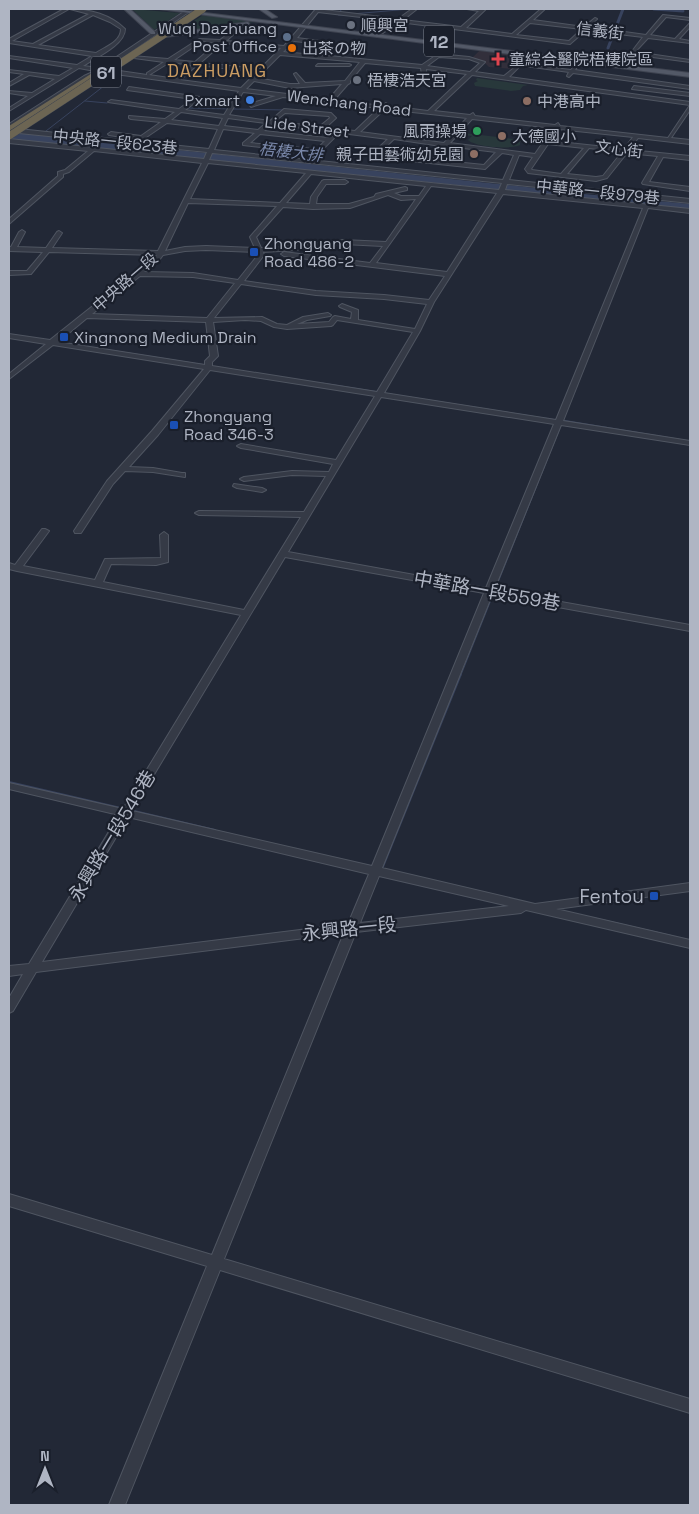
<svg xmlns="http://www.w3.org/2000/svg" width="699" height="1514" font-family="'Space Grotesk','Noto Sans TC','Noto Sans JP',sans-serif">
<rect width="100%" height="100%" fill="#222836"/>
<path fill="#322f3b" d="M481,49L524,55L512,69L489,67L483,61L471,59Z"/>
<path fill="#28383b" d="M132,9L180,13L154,30Z
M203,15L256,22L177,32Z
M477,78L528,85L523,86L520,90L511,91L475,86L474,83L478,81L476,80Z
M464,133L522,140L520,142V145C511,150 475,147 468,140L472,136L463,135Z"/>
<path fill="#38435e" d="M9,132L554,190L563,192L690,204V209L9,139Z"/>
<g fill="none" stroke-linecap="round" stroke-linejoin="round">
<path stroke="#38435e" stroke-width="1" d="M340,9L341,11L338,15H348
M352,14L410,9
M85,101L107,103
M186,108L284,110
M37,138L118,75
M58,342L206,365
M211,366L236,370
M322,383L379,392
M384,393L557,420
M569,405L647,210
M562,420L690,441
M495,590L562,423
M461,675L493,595"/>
<path stroke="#38435e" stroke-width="2" d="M9,782L125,809
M130,810L215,830
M382,869L461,674
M593,918L671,936"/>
<path stroke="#38435e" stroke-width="3" d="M654,9L683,11
M608,48L623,9"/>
<g stroke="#4f5561" stroke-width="2">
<path id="minor" d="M64,9H69L12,41L33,44L89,14L70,9C90,9 111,15 125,29C125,45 95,58 83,66L100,68L188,9H193L106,69L147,75V73L164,62L134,58L132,56L168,59L199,39L220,40L241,24L243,26L226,41L284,46L316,9L398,19L412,9H417L403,20L461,27L479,11L467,9H486L466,28L512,34L541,9H545L533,20L584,27L595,18L597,19L589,27L646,35L663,15L690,18V20L666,17L650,35L675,39L690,23V27L679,39L690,41V43L648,38L635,52L690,60V62L630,54L643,37L586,30L570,44L399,22L377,37L375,35L395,21L318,12L297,38L327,42L319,55L422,65L438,54L469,57L485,62L475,72L504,76L519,64L571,70L583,54L585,55L575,70L690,86V89L573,73L569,77L567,76L569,72L525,66H520L509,77L690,102V110L671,138L690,140V144L638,138L629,150L690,156V160L663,157L649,182L690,187V191L643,184L642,183L658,156L627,153L607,178L596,181L528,173L525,169L533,157L519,155L509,180L690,199V203L507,184L505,190L690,209V213L648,208L563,421L690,441V445L561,425L494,590L690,625V631L492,595L382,868L535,904L690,883V891L556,909L690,940V948L526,910L521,913L356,932L224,1259L690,1399V1413L220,1270L125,1505H109L207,1266L9,1206V1194L212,1255L344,933L36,972L13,1011L9,1013V998L23,974L9,976V966L29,964L119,815L9,789V783L123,809L241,615L17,571L9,569V563L15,565L42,529H45L49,531L23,566L95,580L105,559L161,558L160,535L164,532L168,535V562L156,565L111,564L103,582L244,610L301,517L199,515L195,513L199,511L304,512L326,476L292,475L244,481L240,479L244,477L292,471L329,472L333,464L241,448L237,446L241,444L336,460L375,396L210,370L158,435L129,467L153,468L182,473H185V477L153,472L125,471L113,484L81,533H75L74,531L107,481L152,431L204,369L53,345L9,379V374L46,344L9,338V334L50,340L157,255L49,252L31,274L9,275V271H27L43,252L9,251V247H11L19,232L22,230L25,232L17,247L46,248L57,232L59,231L62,233L52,248L158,251L202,163L94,151L69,172L63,174V177L9,224V219L58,176V172L65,170L88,151L9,143V139L204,159L207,152L9,132V128L209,149L218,129L167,123L142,140L109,135L108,134L111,132L141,136L161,122L131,119L129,118V116L165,119L175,112L108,102L111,100L179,109L193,99L127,90L129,87L200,97V99L185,110L224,115L239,91L101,72L88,78L9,128V124L84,76L95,71L79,68L9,111V108L28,96L9,93V91L32,93L55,79L29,75L9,86V83L24,74L9,72V70L59,76L73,68L9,58V56L77,65L92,56L9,43V39ZM93,15L110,22L121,29C121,42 105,47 96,53L38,45ZM530,23L582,29L569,41L516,35ZM202,41L217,43L195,62L174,60ZM294,41L322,44L314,55L283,52ZM223,43L281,48L260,69L200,63ZM280,55L360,62L345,81L305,83L296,73L294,74L300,84H290L257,78ZM439,57L469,59L480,63L470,72L427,66ZM170,62L192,65L176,79L149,75ZM365,63L421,68L423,83L425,84L427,83L426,69L467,74L428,111L388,106L389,105L386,103L382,106L334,100L348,84L350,83V81ZM197,65L257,72L241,88L180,80ZM472,75L690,105L668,138L560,126L558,123L555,125L475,116L473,113L470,115L434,111ZM254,81L290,88L342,84L329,99L246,89ZM243,92L276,96L249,104L251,107L283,97L379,108L355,131L325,128L336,118L331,113L284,109L270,121L229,115ZM385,109L467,118L444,143L360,132ZM181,112L223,118L219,126L171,120ZM285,113L329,116L330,118L319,127L275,121ZM228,118L266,123L258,130L224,126ZM472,119L553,128L535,154L450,143ZM272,124L388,139L372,154L371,155L374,157L485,169L502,153L514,155L503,180L214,150L223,129L255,133L243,143V145L313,153L321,151L334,138L331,136L328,138L264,131ZM558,129L633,137L624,149L550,141ZM260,134L325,141L317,149H313L250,143ZM394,139L441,146L429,159L378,154ZM548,144L584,148L561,174L532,170L531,169ZM447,146L496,152L484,165L434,160ZM589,148L622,152L603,176L596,177L567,174ZM212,153L502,183L499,190L209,160ZM208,163L306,173L280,203L190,199ZM311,174L426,186L419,196H401L394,193L407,190V188L405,187L376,194L374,197L349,204H316L317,197L326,184H345L348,182L345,180H324L322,181L311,197L310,204L286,203ZM431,186L497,193L447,272L376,263ZM503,194L643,208L556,420L384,393L420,331L434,302ZM388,195L401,200L416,199L386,242L343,240L296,246L261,248L256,237L283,207L313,209L350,208ZM188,203L277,206L250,237L255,248L206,246L185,247L165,251ZM343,244L383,246L370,263L284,252L281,254L284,256L445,276L429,300L384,295L316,291L244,281L264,255L263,252L296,250ZM206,250L256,252L258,255L238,280L193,273L144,272L160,259L163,255L185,251ZM140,276L193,277L235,283L207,318L92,314ZM241,284L316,295L384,299L427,304L415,329L358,320V310L342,304L339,306L340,307L352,312L351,319L335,316L333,317L329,322L297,324L307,320L330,316L331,315L328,313L303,317L287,325L277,324L262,317L214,318ZM87,318L206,322L210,356L205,361V365L58,342ZM245,320L261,321L274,327L287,329L331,326L333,325L337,320L413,332L377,392L212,366V362L218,356L213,322ZM381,397L554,424L486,588L288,552ZM285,557L484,593L372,866L132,811ZM128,817L369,874L348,924L42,962ZM379,876L509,906L360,923Z
M318,64H349L351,65L349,66H316Z
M634,86L690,93V96L632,89Z
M234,484L262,488L266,490L262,492L237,488L233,486Z"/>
</g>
<g stroke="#3e4350" stroke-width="2">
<path id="major" d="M124,9H130L155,32V34H151Z
M159,9H173L690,73V77Z
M259,9H265L277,17L272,18Z
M248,22L250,25L166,37L163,35Z"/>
</g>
<g stroke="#3f4551" stroke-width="2">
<path id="highway" d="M94,72L96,73V75L9,131V126Z"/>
</g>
<use href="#minor" fill="#353a46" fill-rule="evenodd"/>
<use href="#major" fill="#535967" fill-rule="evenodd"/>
<use href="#highway" fill="#6c6553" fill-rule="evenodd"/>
<g stroke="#3f4551" stroke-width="8" stroke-linecap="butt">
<path id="highway-bridge" d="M9,136L203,9"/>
</g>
<use href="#highway-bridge" stroke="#6c6553" stroke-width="7"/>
</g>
<g fill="#6b7280" stroke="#1a1f2b" stroke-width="2">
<circle cx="351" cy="25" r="5"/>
<circle cx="357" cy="80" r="5"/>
</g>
<circle fill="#5c6f8a" stroke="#1a1f2b" stroke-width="2" cx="287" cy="37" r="5"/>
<circle fill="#e8710a" stroke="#1a1f2b" stroke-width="2" cx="292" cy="48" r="5"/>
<path fill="#e0444e" stroke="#1a1f2b" stroke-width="2" d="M495.5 51.5h5v5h5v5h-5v5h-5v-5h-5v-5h5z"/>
<circle fill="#3f7fe0" stroke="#1a1f2b" stroke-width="2" cx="250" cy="100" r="5"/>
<g fill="#8d6e63" stroke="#1a1f2b" stroke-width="2">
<circle cx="527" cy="101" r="5"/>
<circle cx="502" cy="136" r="5"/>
<circle cx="474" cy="154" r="5"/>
</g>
<circle fill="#2e9e5b" stroke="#1a1f2b" stroke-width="2" cx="477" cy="131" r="5"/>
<g fill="#1a4fb4" stroke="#1a1f2b" stroke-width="2">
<rect x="249" y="247" width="10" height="10" rx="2.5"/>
<rect x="59" y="332" width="10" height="10" rx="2.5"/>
<rect x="169" y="420" width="10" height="10" rx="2.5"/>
<rect x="649" y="891" width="10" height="10" rx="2.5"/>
</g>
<g text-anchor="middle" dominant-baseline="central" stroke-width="4.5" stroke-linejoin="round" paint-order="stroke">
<g font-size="16" fill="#afb5c3" stroke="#1a1f2b" text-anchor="start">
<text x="361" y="25">順興宮</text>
<text x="277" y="28" text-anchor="end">Wuqi Dazhuang<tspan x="277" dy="18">Post Office</tspan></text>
<text x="302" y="48">出茶の物</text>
<text x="509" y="59">童綜合醫院梧棲院區</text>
<text x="367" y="80">梧棲浩天宮</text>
<text x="240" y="100" text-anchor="end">Pxmart</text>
<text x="537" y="101">中港高中</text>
<text x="467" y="131" text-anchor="end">風雨操場</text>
<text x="512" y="136">大德國小</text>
<text x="464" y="154" text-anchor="end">親子田藝術幼兒園</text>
<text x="264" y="243">Zhongyang<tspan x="264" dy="18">Road 486-2</tspan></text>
<text x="74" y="337">Xingnong Medium Drain</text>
<text x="184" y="416">Zhongyang<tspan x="184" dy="18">Road 346-3</tspan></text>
</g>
<g font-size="16" fill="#afb5c3" stroke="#1a1f2b">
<text transform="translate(600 31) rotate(7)">信義街</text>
<text transform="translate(349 103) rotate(7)">Wenchang Road</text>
<text transform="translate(307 127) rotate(7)">Lide Street</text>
<text transform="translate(115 142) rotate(6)">中央路一段623巷</text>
<text transform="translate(619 149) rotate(7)">文心街</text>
<text transform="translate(598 192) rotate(6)">中華路一段979巷</text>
<text transform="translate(125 282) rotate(-41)">中央路一段</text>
</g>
<g font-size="16" font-style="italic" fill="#7a88aa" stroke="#1a1f2b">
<text transform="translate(291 152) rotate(6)">梧棲大排</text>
</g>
<g fill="#1a1f2b" stroke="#828895" stroke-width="1">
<rect x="424" y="25.5" width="30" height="31" rx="4"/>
<rect x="91" y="56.5" width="30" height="31" rx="4"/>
</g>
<g font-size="18" font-weight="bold" fill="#afb5c3">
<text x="439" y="41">12</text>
<text x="106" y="72">61</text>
</g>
<g font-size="18" letter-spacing="1" fill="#cb9d63" stroke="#1a1f2b">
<text x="217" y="70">DAZHUANG</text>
</g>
<g font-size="19" fill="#afb5c3" stroke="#1a1f2b">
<text transform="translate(487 591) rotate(10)">中華路一段559巷</text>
<text transform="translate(112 836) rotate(-59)">永興路一段546巷</text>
<text transform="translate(349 929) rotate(-6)">永興路一段</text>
</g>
<g font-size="19" fill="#afb5c3" stroke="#1a1f2b" text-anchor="end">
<text x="644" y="896">Fentou</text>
</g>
</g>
<rect width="699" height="1514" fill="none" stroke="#afb5c3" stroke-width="20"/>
<g transform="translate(45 1469)" stroke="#1a1f2b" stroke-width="4" paint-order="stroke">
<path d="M0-4L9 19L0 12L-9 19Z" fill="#afb5c3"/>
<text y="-8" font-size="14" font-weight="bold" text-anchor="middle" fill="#afb5c3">N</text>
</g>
</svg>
